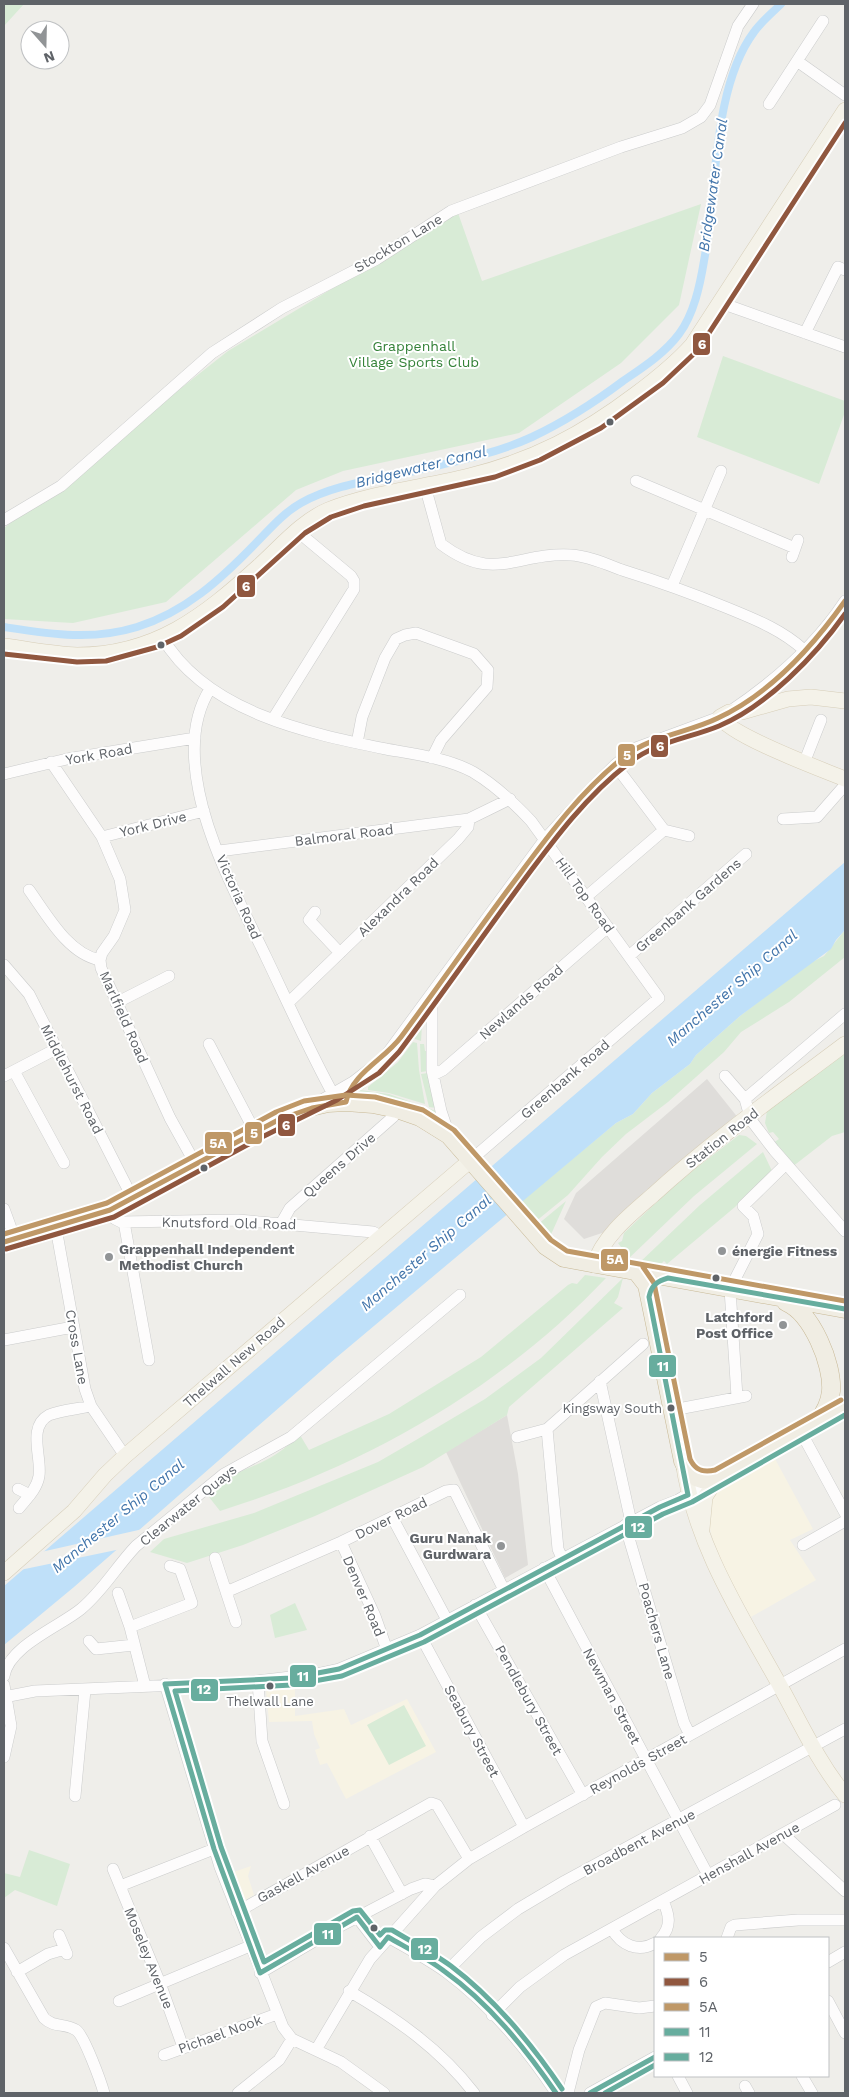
<svg xmlns="http://www.w3.org/2000/svg" width="849" height="2097" font-family="'Work Sans',sans-serif">
<rect width="100%" height="100%" fill="#efeeea"/>
<path fill="#f7f3e4" d="M774,1457L813,1529L790,1540L816,1580L751,1617L717,1557L706,1513L717,1488Z
M295,1688V1716L344,1709L351,1725L407,1699L436,1752L346,1799L327,1763L320,1765L315,1750L320,1748L314,1734L312,1721L269,1722L266,1689Z
M251,1866L248,1876L254,1895L242,1902L231,1873Z"/>
<path fill="#dfddda" d="M707,1079L739,1119L605,1232L584,1239L564,1219L576,1193Z
M507,1415L518,1474L528,1565L505,1578L446,1452Z"/>
<path fill="#d8ebd6" d="M4,4H24L4,26Z
M701,204L679,305L621,363L519,433L343,471L296,490L166,602L73,623L4,619V528L228,351L458,213L482,281Z
M723,356L845,401V412L819,484L697,437Z
M845,930V957L789,1002L741,1032L724,1052L668,1102L626,1134L602,1157L568,1195L535,1222L519,1203L616,1123L633,1114L652,1093L690,1064L696,1055L740,1016L806,965L824,956Z
M422,1025L421,1041L412,1038Z
M406,1039L411,1041L392,1065L391,1058Z
M413,1042L417,1043L419,1070L425,1104L389,1093L368,1090V1087L398,1062Z
M420,1044H424L425,1051H427L428,1071L421,1072Z
M845,1053V1132L832,1136L792,1167L773,1143L779,1139L773,1132L769,1133L765,1123L767,1111Z
M387,1063L391,1067L363,1089L355,1087Z
M428,1073L436,1108L429,1107L421,1074Z
M352,1089L389,1094L433,1110L437,1111L438,1116L435,1118L353,1094Z
M739,1135L746,1136L757,1144L694,1196L626,1261L627,1255L618,1243L622,1241L624,1233L678,1182Z
M763,1152L772,1171L735,1207L667,1264L664,1261L658,1267L637,1265L700,1205Z
M566,1201L549,1239L537,1225Z
M585,1275L606,1278C501,1389 365,1466 220,1511L209,1497C213,1479 252,1468 266,1460C279,1454 289,1444 300,1435L309,1450L389,1414L481,1357L568,1285L572,1283L577,1284Z
M623,1278L618,1297L614,1303L623,1308L509,1407L507,1415L423,1467L315,1516L243,1545L187,1563L150,1552L164,1539L254,1513L378,1462L416,1440L485,1399L541,1358Z
M295,1603L307,1630L275,1638L270,1615Z
M404,1705L426,1746L389,1765L367,1725Z
M29,1850L70,1864L57,1906L15,1890L4,1898V1873L20,1877Z"/>
<path fill="#bfe0f9" d="M845,862V930L836,940L831,949L740,1016L696,1055L690,1064L652,1093L633,1114L616,1123L337,1357L74,1587L4,1645V1586Z"/>
<path fill="#efeeea" d="M143,1529L121,1549L20,1570L41,1552Z"/>
<g fill="none" stroke-linecap="round" stroke-linejoin="round">
<path stroke="#bfe0f9" stroke-width="8" d="M4,627C50,634 92,641 137,627C185,612 220,580 255,544C269,530 283,513 301,503C335,484 376,480 414,471C453,462 495,454 532,437C564,422 595,402 623,381C642,368 664,354 679,334C694,314 700,285 704,261C717,193 712,88 754,32C761,22 772,13 781,4"/>
<g stroke="#cbcccc" stroke-width="12">
<path id="minor" d="M797,61L845,95
M769,104L823,21
M721,303L845,347
M805,333L838,267L845,270
M636,481L795,548
M425,486L441,544C494,584 516,552 571,555C588,556 606,564 622,570C657,581 691,593 725,607C754,619 781,629 804,650
M4,520L61,486L212,353L282,308L377,259L451,211L621,147L682,128L701,117L710,105L738,26L753,4
M792,557L798,540
M672,586L721,471
M162,637C206,712 307,733 386,749C414,754 447,758 473,772C495,785 514,803 531,821L659,998L472,1159
M210,689C191,719 192,758 199,792C210,847 242,907 266,957C288,1003 309,1050 333,1094
M729,712C774,682 816,645 845,601
M273,719L354,589V581L351,576L297,531
M357,743L362,717L385,658L396,639L405,635L416,633L474,654L488,670L487,687L441,740L432,758
M51,762L102,837L204,811
M804,763L821,720
M4,774L67,759L195,738
M783,819L817,817L845,785
M664,830L689,836
M219,851L469,819
M29,890C47,915 68,954 100,960L101,968L170,1118L196,1165
M586,897L664,830L615,765
M315,912L309,920L340,953
M629,956L746,854
M100,960L102,953L114,936L125,910L120,879L102,837
M4,965L29,994L133,1199
M429,999L432,1006V1070L441,1111L449,1135
M116,1003L169,976
M288,1003L458,839L468,827L469,819L510,799
M209,1044L255,1132
M14,1071L64,1163
M433,1075L443,1070L608,927
M4,1076L56,1049
M725,1076L745,1099L845,1014
M745,1099L751,1120L774,1150L845,1231
M320,1101L353,1082L384,1058L545,839L589,791L615,765L636,748L720,717
M4,1209L15,1239
M110,1210L115,1219L121,1222L238,1220L373,1232L381,1236
M124,1222L149,1360
M282,1222L290,1208L393,1117L397,1109
M56,1228L85,1389L91,1406L125,1456
M4,1340L73,1327
M600,1381L631,1522
M737,1397L730,1289L758,1234L753,1216L743,1206L786,1164
M673,1410L746,1396
M547,1429L558,1549L562,1558
M801,1432L845,1513
M517,1437L547,1429L643,1344
M18,1489L30,1495
M19,1508C27,1498 37,1489 39,1476C42,1457 27,1427 49,1415C61,1410 78,1409 91,1406
M392,1517L447,1620
M625,1525L684,1723L690,1735
M341,1542L375,1616L387,1650
M803,1545L845,1521
M215,1558L236,1622
M544,1568L708,1875
M226,1592L341,1542L446,1491L454,1490L504,1590
M118,1593L130,1627L145,1686
M475,1605L583,1795
M130,1627L192,1603L180,1569L170,1566
M420,1635L524,1827
M89,1641L96,1649L134,1645
M4,1676C9,1646 59,1627 81,1609C103,1591 116,1567 136,1546L224,1474L291,1437L460,1295
M258,1681L262,1741L284,1804
M165,1684L220,1867L283,2027L292,2039L341,2062L384,2093
M4,1685L11,1726L4,1757
M4,1697L35,1691L249,1682L316,1674L339,1669L420,1635L660,1507L678,1500L712,1480
M75,1796L85,1690
M783,1834L845,1891
M370,1836L402,1894
M113,1869L160,1983L183,2047
M120,1886L214,1849
M237,1912L431,1803L437,1805L469,1859
M357,1917L380,1947
M612,1929C621,1945 638,1953 655,1943
M59,1935L67,1954
M388,1937C407,1948 428,1959 446,1972C489,2004 527,2049 556,2093
M661,1938C672,1926 669,1914 663,1901
M727,1938L731,1927L735,1925L798,1920H845
M4,1948L44,2018C54,2028 65,2023 76,2030C84,2035 101,2082 104,2093
M828,1962L845,1952
M17,1972L48,1954L65,1949
M446,1972L481,1937L518,1909L565,1881L845,1729
M260,1973L333,1930L411,1889L425,1884L435,1886L469,1859L524,1827L845,1649
M349,1991C397,2019 440,2049 474,2093
M119,2001L250,1946
M828,2001L845,2033
M492,2015L520,1987L564,1955L835,1805
M316,2050L370,1959L435,1886
M164,2055L277,2014
M678,2076L687,2093
M802,2076L812,2093
M745,2086L749,2093
M238,2093L279,2060L292,2039
M568,2093L579,2050L596,2007L605,2003L639,2008L655,2006
M590,2093L655,2057"/>
</g>
<g stroke="#d7ceb8" stroke-width="16">
<path id="major" d="M4,646C28,649 53,654 77,655C155,655 204,616 259,566C280,547 302,521 328,510C370,493 425,487 469,476C534,460 583,434 636,394C656,379 675,364 692,345L845,110
M845,701L811,697L788,699L742,712H729L720,717C731,736 821,769 845,779
M594,1265C603,1236 631,1214 653,1195C713,1140 780,1093 845,1044
M683,1461C694,1542 740,1614 779,1684C800,1722 818,1762 845,1795
M702,1529L705,1497L718,1477
M4,1573L74,1511L105,1475L125,1456L472,1159"/>
</g>
<g stroke="#c8b996" stroke-width="19">
<path id="highway" d="M4,1242L110,1210L280,1119L306,1108L328,1103L346,1102L373,1104L397,1109L420,1117L449,1135L546,1246L564,1258L845,1309
M637,1272L647,1285L683,1461C689,1477 702,1483 718,1477L845,1407
M786,1302C812,1313 833,1364 831,1391C830,1403 824,1414 817,1423"/>
</g>
<use href="#minor" stroke="#fdfcfc" stroke-width="11"/>
<use href="#major" stroke="#f4f2e9" stroke-width="15"/>
<use href="#highway" stroke="#f0ede3" stroke-width="18"/>
<g stroke="#fff" stroke-width="9">
<path id="bus-1" d="M4,1242L110,1210L280,1119L312,1108L346,1102C352,1073 384,1060 401,1037C441,983 479,928 519,875C550,833 583,789 624,757C652,735 688,733 718,718C770,694 813,646 845,601"/>
</g>
<g stroke="#fff" stroke-width="9">
<path id="bus-2" d="M4,654L77,662L106,661L157,647L181,636L223,607L305,533L331,517L364,506L495,477L540,460L601,428L663,383L698,350L845,123
M6,1249L114,1217L258,1139L337,1100L379,1073L399,1052C440,997 480,940 521,884C553,841 586,796 629,763C655,742 690,738 719,726C767,706 816,655 845,614"/>
</g>
<g stroke="#fff" stroke-width="9">
<path id="bus-3" d="M4,1234L107,1203L276,1112L304,1101L346,1095L375,1097L423,1110L454,1130L551,1240L567,1251L845,1301
M643,1267L654,1283L690,1459C695,1470 703,1473 715,1470L841,1400"/>
</g>
<g stroke="#fff" stroke-width="9">
<path id="bus-4" d="M556,2093C525,2048 489,2003 444,1971C427,1958 407,1948 388,1937L380,1947L357,1917L260,1973L214,1849L165,1684L291,1678L339,1669L420,1635L660,1507L688,1495L649,1297C651,1286 657,1281 668,1278L845,1309
M590,2093L655,2057"/>
</g>
<g stroke="#fff" stroke-width="9">
<path id="bus-5" d="M562,2089C531,2043 496,2000 451,1966C433,1953 412,1942 392,1930H385L380,1935L360,1910L353,1911L264,1962L221,1847L175,1691L292,1685L342,1676L424,1642L663,1514L692,1502L845,1415
M605,2093L655,2065"/>
</g>
<use href="#bus-1" stroke="#bf9867" stroke-width="5"/>
<use href="#bus-2" stroke="#90573f" stroke-width="5"/>
<use href="#bus-3" stroke="#bf9867" stroke-width="5"/>
<use href="#bus-4" stroke="#67ad9e" stroke-width="5"/>
<use href="#bus-5" stroke="#67ad9e" stroke-width="5"/>
</g>
<g fill="#5f6368" stroke="#fff" stroke-width="2">
<circle cx="610" cy="422" r="4.5"/>
<circle cx="161" cy="645" r="4.5"/>
<circle cx="204" cy="1168" r="4.5"/>
<circle cx="716" cy="1278" r="4.5"/>
<circle cx="671" cy="1408" r="4.5"/>
<circle cx="270" cy="1686" r="4.5"/>
<circle cx="374" cy="1928" r="4.5"/>
</g>
<g fill="#919496" stroke="#fff" stroke-width="2">
<circle cx="722" cy="1251" r="5"/>
<circle cx="109" cy="1257" r="5"/>
<circle cx="783" cy="1325" r="5"/>
<circle cx="501" cy="1546" r="5"/>
</g>
<g text-anchor="middle" dominant-baseline="central" stroke-width="4" stroke-linejoin="round" paint-order="stroke">
<g font-size="13" fill="#5f6368" stroke="#fff" text-anchor="end">
<text x="662" y="1408">Kingsway South</text>
<text x="270" y="1701" text-anchor="middle">Thelwall Lane</text>
</g>
<g font-size="14" fill="#5f6368" stroke="#fff">
<text transform="translate(398 243) rotate(-31)">Stockton Lane</text>
<text transform="translate(99 754) rotate(-10)">York Road</text>
<text transform="translate(153 824) rotate(-14)">York Drive</text>
<text transform="translate(344 835) rotate(-7)">Balmoral Road</text>
<text transform="translate(585 895) rotate(54)">Hill Top Road</text>
<text transform="translate(239 897) rotate(66)">Victoria Road</text>
<text transform="translate(398 897) rotate(-44)">Alexandra Road</text>
<text transform="translate(688 905) rotate(-41)">Greenbank Gardens</text>
<text transform="translate(521 1002) rotate(-41)">Newlands Road</text>
<text transform="translate(124 1017) rotate(66)">Marlfield Road</text>
<text transform="translate(72 1079) rotate(63)">Middlehurst Road</text>
<text transform="translate(565 1079) rotate(-41)">Greenbank Road</text>
<text transform="translate(722 1138) rotate(-38)">Station Road</text>
<text transform="translate(339 1165) rotate(-41)">Queens Drive</text>
<text transform="translate(229 1223) rotate(1)">Knutsford Old Road</text>
<text transform="translate(77 1347) rotate(80)">Cross Lane</text>
<text transform="translate(234 1362) rotate(-41)">Thelwall New Road</text>
<text transform="translate(188 1505) rotate(-39)">Clearwater Quays</text>
<text transform="translate(391 1518) rotate(-26)">Dover Road</text>
<text transform="translate(364 1596) rotate(67)">Denver Road</text>
<text transform="translate(657 1631) rotate(74)">Poachers Lane</text>
<text transform="translate(612 1696) rotate(62)">Newman Street</text>
<text transform="translate(529 1700) rotate(61)">Pendlebury Street</text>
<text transform="translate(472 1731) rotate(62)">Seabury Street</text>
<text transform="translate(638 1764) rotate(-29)">Reynolds Street</text>
<text transform="translate(639 1842) rotate(-28)">Broadbent Avenue</text>
<text transform="translate(749 1853) rotate(-29)">Henshall Avenue</text>
<text transform="translate(303 1874) rotate(-29)">Gaskell Avenue</text>
<text transform="translate(149 1958) rotate(68)">Moseley Avenue</text>
<text transform="translate(220 2034) rotate(-20)">Pichael Nook</text>
</g>
<g font-size="14" fill="#348238" stroke="#fff">
<text x="414" y="346">Grappenhall<tspan x="414" dy="16">Village Sports Club</tspan></text>
</g>
<g font-size="14" font-weight="bold" fill="#5f6368" stroke="#fff" text-anchor="start">
<text x="119" y="1249">Grappenhall Independent<tspan x="119" dy="16">Methodist Church</tspan></text>
<text x="732" y="1251">énergie Fitness</text>
<text x="773" y="1317" text-anchor="end">Latchford<tspan x="773" dy="16">Post Office</tspan></text>
<text x="491" y="1538" text-anchor="end">Guru Nanak<tspan x="491" dy="16">Gurdwara</tspan></text>
</g>
<g font-size="15" font-style="italic" fill="#4174aa" stroke="#fff">
<text transform="translate(713 185) rotate(-82)">Bridgewater Canal</text>
<text transform="translate(421 467) rotate(-14)">Bridgewater Canal</text>
<text transform="translate(732 988) rotate(-41)">Manchester Ship Canal</text>
<text transform="translate(426 1253) rotate(-41)">Manchester Ship Canal</text>
<text transform="translate(118 1516) rotate(-40)">Manchester Ship Canal</text>
</g>
</g>
<g stroke="#fff" stroke-width="2">
<rect x="692" y="332" width="19" height="24" rx="5" fill="#90573f"/>
<rect x="236" y="574" width="20" height="24" rx="5" fill="#90573f"/>
<rect x="650" y="734" width="19" height="24" rx="5" fill="#90573f"/>
<rect x="617" y="743" width="19" height="24" rx="5" fill="#bf9867"/>
<rect x="277" y="1113" width="19" height="24" rx="5" fill="#90573f"/>
<rect x="244" y="1121" width="19" height="24" rx="5" fill="#bf9867"/>
<rect x="204" y="1131" width="29" height="24" rx="5" fill="#bf9867"/>
<rect x="600" y="1248" width="29" height="24" rx="5" fill="#bf9867"/>
<rect x="648" y="1354" width="29" height="24" rx="5" fill="#67ad9e"/>
<rect x="624" y="1515" width="29" height="24" rx="5" fill="#67ad9e"/>
<rect x="289" y="1664" width="28" height="24" rx="5" fill="#67ad9e"/>
<rect x="190" y="1678" width="29" height="24" rx="5" fill="#67ad9e"/>
<rect x="313" y="1922" width="29" height="24" rx="5" fill="#67ad9e"/>
<rect x="410" y="1937" width="29" height="24" rx="5" fill="#67ad9e"/>
</g>
<g font-size="14" text-anchor="middle" font-weight="bold" fill="#fff">
<text x="702" y="349">6</text>
<text x="246" y="591">6</text>
<text x="660" y="751">6</text>
<text x="627" y="760">5</text>
<text x="286" y="1130">6</text>
<text x="254" y="1138">5</text>
<text x="218" y="1148">5A</text>
<text x="615" y="1264">5A</text>
<text x="663" y="1371">11</text>
<text x="638" y="1532">12</text>
<text x="303" y="1681">11</text>
<text x="204" y="1694">12</text>
<text x="328" y="1939">11</text>
<text x="425" y="1954">12</text>
</g>
<rect width="849" height="2097" fill="none" stroke="#5f6368" stroke-width="10"/>
<rect x="654" y="1937" width="175" height="140" fill="#ffffff" stroke="#bfc1c3"/>
<rect x="664" y="1953" width="25" height="8" fill="#bf9867" stroke="#bfc1c3"/>
<text x="699" y="1962" font-size="15" fill="#5f6368">5</text>
<rect x="664" y="1978" width="25" height="8" fill="#90573f" stroke="#bfc1c3"/>
<text x="699" y="1987" font-size="15" fill="#5f6368">6</text>
<rect x="664" y="2003" width="25" height="8" fill="#bf9867" stroke="#bfc1c3"/>
<text x="699" y="2012" font-size="15" fill="#5f6368">5A</text>
<rect x="664" y="2028" width="25" height="8" fill="#67ad9e" stroke="#bfc1c3"/>
<text x="699" y="2037" font-size="15" fill="#5f6368">11</text>
<rect x="664" y="2053" width="25" height="8" fill="#67ad9e" stroke="#bfc1c3"/>
<text x="699" y="2062" font-size="15" fill="#5f6368">12</text>
<g transform="translate(45 45) rotate(160)"><circle r="24" fill="#ffffff" stroke="#bfc1c3"/>
<path d="M0-4L9 19L0 12L-9 19Z" fill="#919496"/>
<text y="-8" font-size="14" font-weight="bold" text-anchor="middle" fill="#5f6368">N</text>
</g>
</svg>
